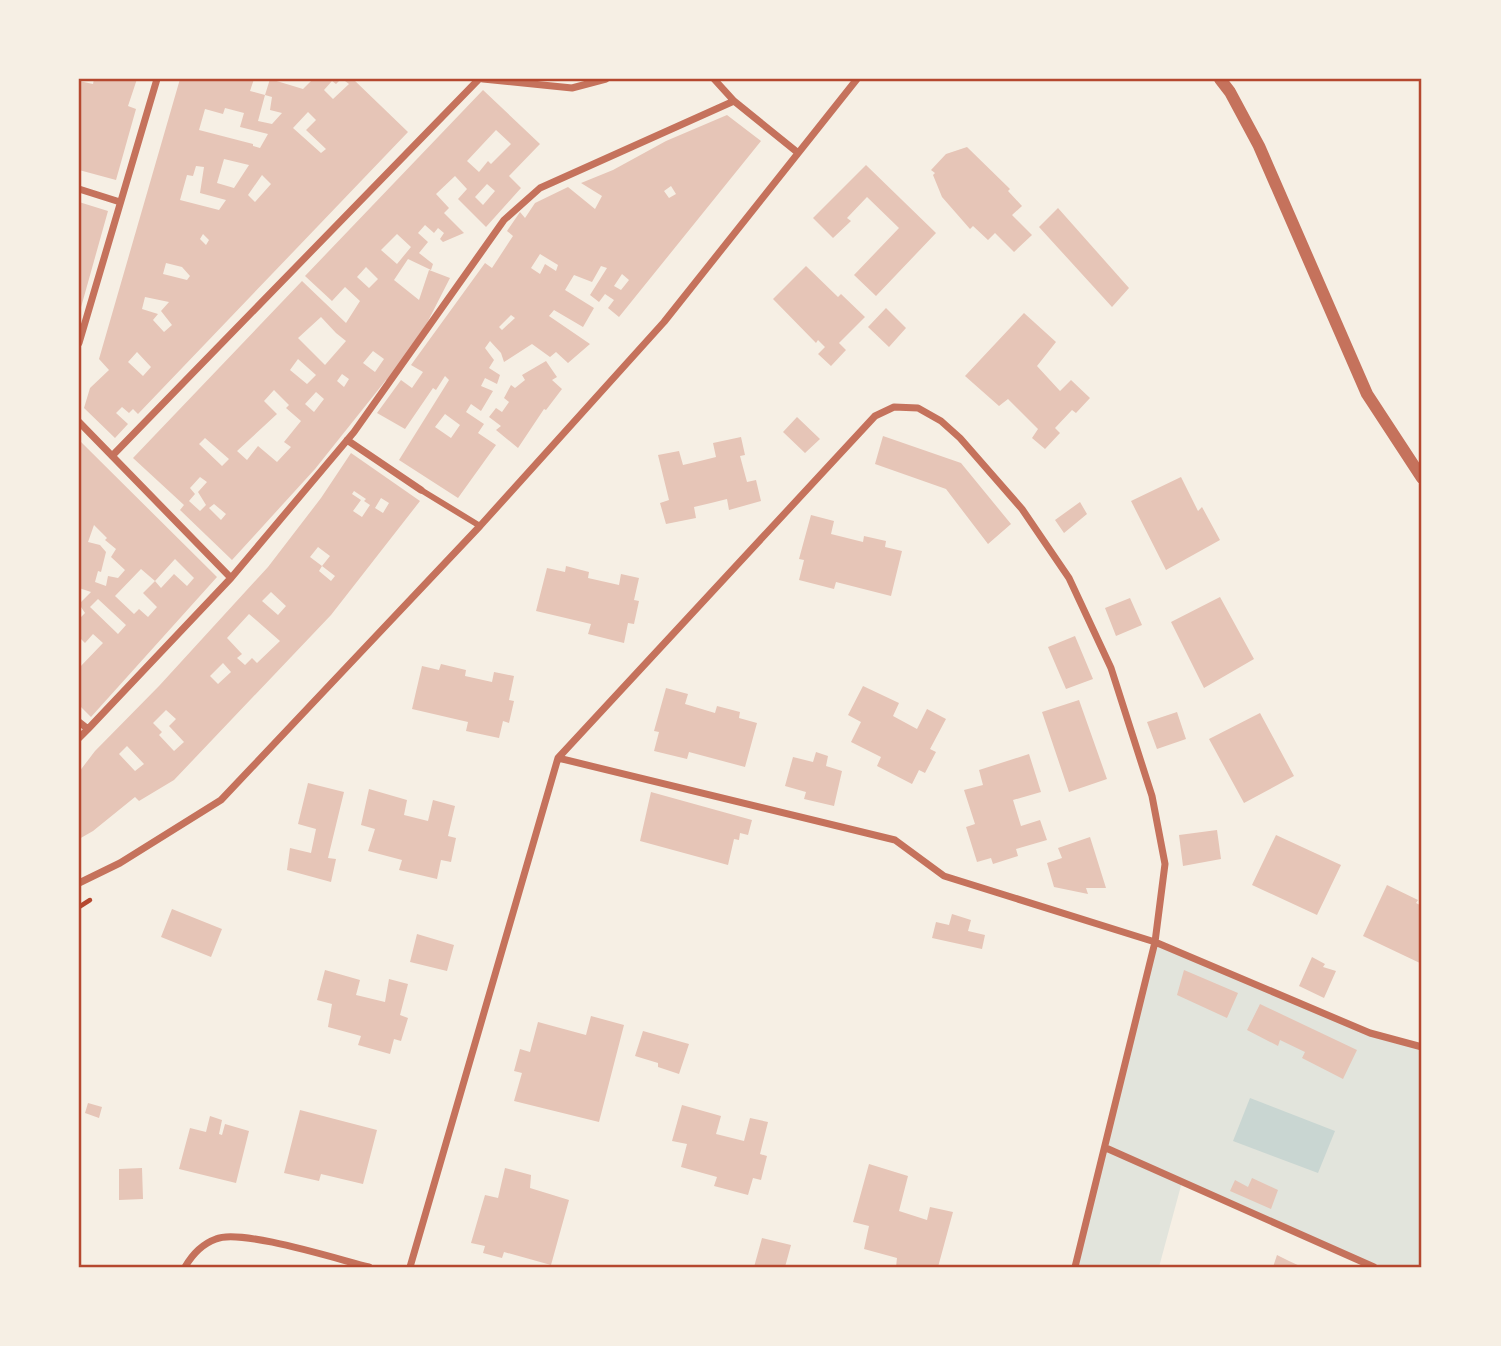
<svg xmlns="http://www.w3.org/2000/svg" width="1501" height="1346" font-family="Manrope,sans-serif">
<rect width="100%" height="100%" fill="#f6efe4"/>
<path fill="#e2e4dc" d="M1155,942L1370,1033L1422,1047V1267H1374L1182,1182L1159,1267H1075Z"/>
<path fill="#c9d6d2" d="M1250,1098L1335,1131L1318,1173L1233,1141Z"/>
<path fill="#e6c5b7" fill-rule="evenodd" d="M94,79H137L128,106L136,109L116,180L79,170V81L93,84Z
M180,79H254L250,91L265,95L258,121L272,124L282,113L270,110L272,97L265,95L270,79L303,89L313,79H341L336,84L332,81L324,90L333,99L349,84L345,81L353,79L408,132L138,414L133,409L129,413L122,407L116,413L128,424L115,438L84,408L90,388L109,370L99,359ZM225,108L244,113L240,127L268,134L260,148L253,146V144L199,130L205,109L223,114ZM308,112L316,120L306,130L326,149L321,153L293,128ZM224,159L249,165L234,188L217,183ZM196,166L204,167L200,193L226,200L219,210L180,200L187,175L193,176ZM262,175L271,184L255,202L248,195ZM203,234L209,240L206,245L200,239ZM166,263L182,267L190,276L187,280L163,274ZM145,297L169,302L161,311L172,325L164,332L153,320L158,314L142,309ZM137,352L151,367L143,376L128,362Z
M483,90L540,144L509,176L521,188L486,227L458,199L467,189L455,176L436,194L449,208L444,213L464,233L443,242L440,239L444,233L438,228L434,233L425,225L418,233L428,242L419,253L433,264L431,270L408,259L394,280L419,300L429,270L450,278L427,323L388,381L386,380L315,469L232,560L180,510L184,505L133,458L302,281L346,323L360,301L345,287L332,301L305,276ZM496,130L511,144L491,164L488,161L479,172L467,161ZM487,184L495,191L483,205L475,197ZM397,234L411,247L397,264L381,250ZM366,267L378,279L369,288L357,277ZM321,317L336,333L346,341L325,365L298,338ZM373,351L384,359L375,372L363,363ZM298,359L316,375L307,384L290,370ZM342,374L349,379L344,387L337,381ZM274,390L289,405L286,408L301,421L284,442L291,447L277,462L258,446L247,460L237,451L277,414L264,401ZM316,392L324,399L314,412L305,404ZM205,438L229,459L222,466L199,444ZM200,477L207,482L198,492L206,505L200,511L189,501L195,494L190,488ZM214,504L226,514L221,520L209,508Z
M727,115L761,141L619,317L608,308L614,300L605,294L599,302L590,295L607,268L601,266L592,282L574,275L565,290L594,308L583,327L554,310L549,316L590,344L568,363L556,352L550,357L532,344L504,362L501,353L490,341L485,348L494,360L489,368L500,375L497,384L485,378L481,386L493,391L481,411L471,404L466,412L484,424L478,433L496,445L458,498L399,460L449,380L445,376L436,390L433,388L405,429L377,413L401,380L412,388L423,372L411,365L485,263L492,268L513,236L507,231L520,212L525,218L535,203L568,187L595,209L602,196L581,183L613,170L666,141ZM671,186L676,194L669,198L664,191ZM540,254L558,265L556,271L545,264L540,274L531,268ZM622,274L629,280L621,290L614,286ZM511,315L515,318L502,330L499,327ZM445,414L460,425L451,438L435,427Z
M967,147L1010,189L1008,191L1022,206L1012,215L1032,235L1014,252L995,233L988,240L973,226L970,229L942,197L933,175L935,173L931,170L946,154Z
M866,165L936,233L876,296L854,275L899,228L867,197L847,218L851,221L833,238L813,218Z
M79,202L108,211L80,311L79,310Z
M1058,208L1129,288L1112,307L1039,227Z
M806,266L838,297L841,294L865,317L839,343L846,350L831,366L818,354L825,347L818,340L816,343L773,299Z
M886,308L906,328L889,347L868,327Z
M1024,313L1056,342L1037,366L1060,391L1071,380L1090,398L1076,413L1072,410L1055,428L1060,433L1045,449L1032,438L1038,429L1008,399L999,406L965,376Z
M546,361L557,377L552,380L562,389L546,410L544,409L518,448L496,430L501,426L489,417L496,408L502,412L509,402L504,398L511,385L515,388L525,380L522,375Z
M797,417L820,439L805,453L783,432Z
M883,436L961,463L1011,524L988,544L946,489L875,464Z
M741,437L745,455L740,456L747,482L756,480L761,501L729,510L727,499L711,503L694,507L696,518L666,524L660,503L669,500L658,455L679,451L683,465L700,461L716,457L713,443Z
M79,440L217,577L91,717L79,705V668L103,643L93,634L85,643L79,637V619L85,613L79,604L91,592L79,588ZM94,525L107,538L105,540L116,549L111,557L125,570L118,578L108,576L106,586L95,582L98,571L101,572L106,552L100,545L88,542ZM175,559L194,578L187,586L174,574L161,588L155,581L143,593L157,607L148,617L139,609L134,614L115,596L141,569L155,581ZM98,599L126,625L118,634L90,607Z
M351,453L420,501L331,615L174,780L139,801L135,797L93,831L79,839V772L95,751L159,686L268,567L321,498ZM354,491L366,499L364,501L370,505L362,517L353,511L361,500L352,494ZM381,498L389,503L383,513L375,508ZM318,547L330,556L322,566L335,576L331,581L319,571L322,566L310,557ZM271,592L286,606L278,615L262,601ZM249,614L280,641L257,663L252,658L245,665L237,658L242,654L227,638ZM223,663L231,672L218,684L210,676ZM166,710L176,719L169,726L184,742L174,751L159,735L162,732L153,723ZM127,746L144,764L135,771L119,754Z
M1181,477L1198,511L1202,507L1220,540L1166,570L1131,501Z
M1080,502L1087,514L1064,533L1055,520Z
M811,515L834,521L831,534L863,542L864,536L886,541L885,547L902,551L891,596L836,582L834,589L799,580L804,560L799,559Z
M566,566L589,572L588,578L619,585L621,574L639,578L634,600L639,601L634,624L628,623L624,643L588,634L591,624L536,611L547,568L565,572Z
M1220,597L1254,659L1204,688L1171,622Z
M1130,598L1142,625L1116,636L1105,608Z
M1075,636L1093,679L1066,689L1048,647Z
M441,664L466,670L465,676L492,682L494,672L514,676L509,700L514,701L509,723L503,721L499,738L466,731L468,722L412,709L422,666L439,670Z
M863,686L899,703L893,716L917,729L927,709L946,719L930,749L936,752L925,773L919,770L912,784L877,766L881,757L851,742L861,722L848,715Z
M666,688L688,694L685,704L715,713L717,706L740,712L739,718L757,723L745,767L689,752L687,759L654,751L659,732L654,731Z
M1079,700L1107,779L1069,792L1042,712Z
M1177,712L1186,739L1157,749L1147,722Z
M1260,713L1294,776L1244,803L1209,739Z
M816,752L828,756L826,766L842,771L834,806L804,799L806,792L785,786L793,757L813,762Z
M1029,754L1041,792L1013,800L1021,826L1040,820L1047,840L1016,849L1018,856L993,864L991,858L977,862L966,827L975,824L964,790L983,785L979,770Z
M308,783L344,792L328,858L336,859L331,882L287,870L290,848L311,853L316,829L298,824Z
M369,789L407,800L404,815L428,821L433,800L455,806L448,836L456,838L451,862L441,860L437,879L399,870L402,860L368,851L375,829L361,825Z
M651,792L752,820L748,835L740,833L739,840L734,839L728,865L640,841Z
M1217,830L1221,859L1183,866L1179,835Z
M1276,835L1341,865L1317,915L1252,885Z
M1090,837L1106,888H1086L1088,894L1054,887L1047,863L1062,858L1058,848Z
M1387,885L1418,900L1416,903L1422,906V964L1363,936Z
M172,909L222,929L211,957L161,937Z
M952,914L971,920L968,931L985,935L982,949L932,938L936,922L949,925Z
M417,934L454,945L447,971L410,962Z
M1312,957L1325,964L1323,967L1336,971L1324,998L1299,986Z
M325,970L360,980L356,995L385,1002L389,979L408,984L400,1015L408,1018L401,1041L394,1039L390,1054L358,1045L361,1036L328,1027L332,1004L317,1000Z
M1184,970L1238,993L1227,1018L1177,995Z
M1260,1004L1357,1050L1343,1079L1302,1058L1305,1052L1280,1040L1278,1046L1247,1030Z
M591,1016L624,1025L599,1122L514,1101L522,1073L514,1071L520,1049L530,1052L538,1022L586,1035Z
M643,1031L689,1044L679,1074L658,1067V1063L635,1056Z
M88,1103L102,1107L99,1118L85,1113Z
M682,1105L721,1116L716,1134L744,1141L750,1118L768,1122L760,1154L767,1156L761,1180L753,1178L748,1195L714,1186L717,1177L681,1167L687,1144L672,1141Z
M300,1110L377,1130L363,1184L321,1174L319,1181L284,1173Z
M210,1116L222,1120L219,1134L222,1135L225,1124L249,1131L236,1183L179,1169L190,1128L206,1132Z
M869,1164L908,1176L899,1211L927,1220L930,1207L953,1212L938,1267H896L897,1258L864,1249L869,1226L853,1222Z
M142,1168L143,1199L119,1200V1169Z
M505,1168L531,1175L530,1188L569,1200L551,1265L504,1252L502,1258L483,1253L485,1246L471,1243L485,1195L498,1198Z
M1252,1178L1278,1190L1271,1209L1230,1191L1235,1180L1248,1187Z
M762,1238L791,1245L785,1267H754Z
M1277,1255L1289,1261L1302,1267H1273Z"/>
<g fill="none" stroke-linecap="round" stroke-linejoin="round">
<path stroke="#b5482f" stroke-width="4.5" d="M79,907L90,900"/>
<path stroke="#c5725c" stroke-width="6" d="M421,490L480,526"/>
<path stroke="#c5725c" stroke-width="7" d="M483,79L572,88L606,79
M714,79L734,101
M79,189L120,202
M79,343L157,79
M79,422L231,578
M347,440L421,490
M112,456L479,79
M79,722L88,729L79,738
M88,729L231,578L354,432L504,220L540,188L734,101L797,152
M558,758L895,840L944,876L1155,942L1370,1033L1422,1047
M79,883L120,863L221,800L480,526L664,322L857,79
M1106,1148L1374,1267
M185,1267C192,1255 202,1244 216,1239C240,1228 340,1260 369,1267
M410,1267L558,758L875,416L894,407L918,408L941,421L960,438L1022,509L1069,578L1111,668L1152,796L1165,864L1155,942L1075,1267"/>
<path stroke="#c5725c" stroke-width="12" d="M1220,79L1230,92L1259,146L1367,394L1422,478"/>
</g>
<rect width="1501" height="1346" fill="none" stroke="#f6efe4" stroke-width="161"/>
<rect x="80" y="80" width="1340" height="1186" fill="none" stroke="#b5482f" stroke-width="2.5"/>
</svg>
